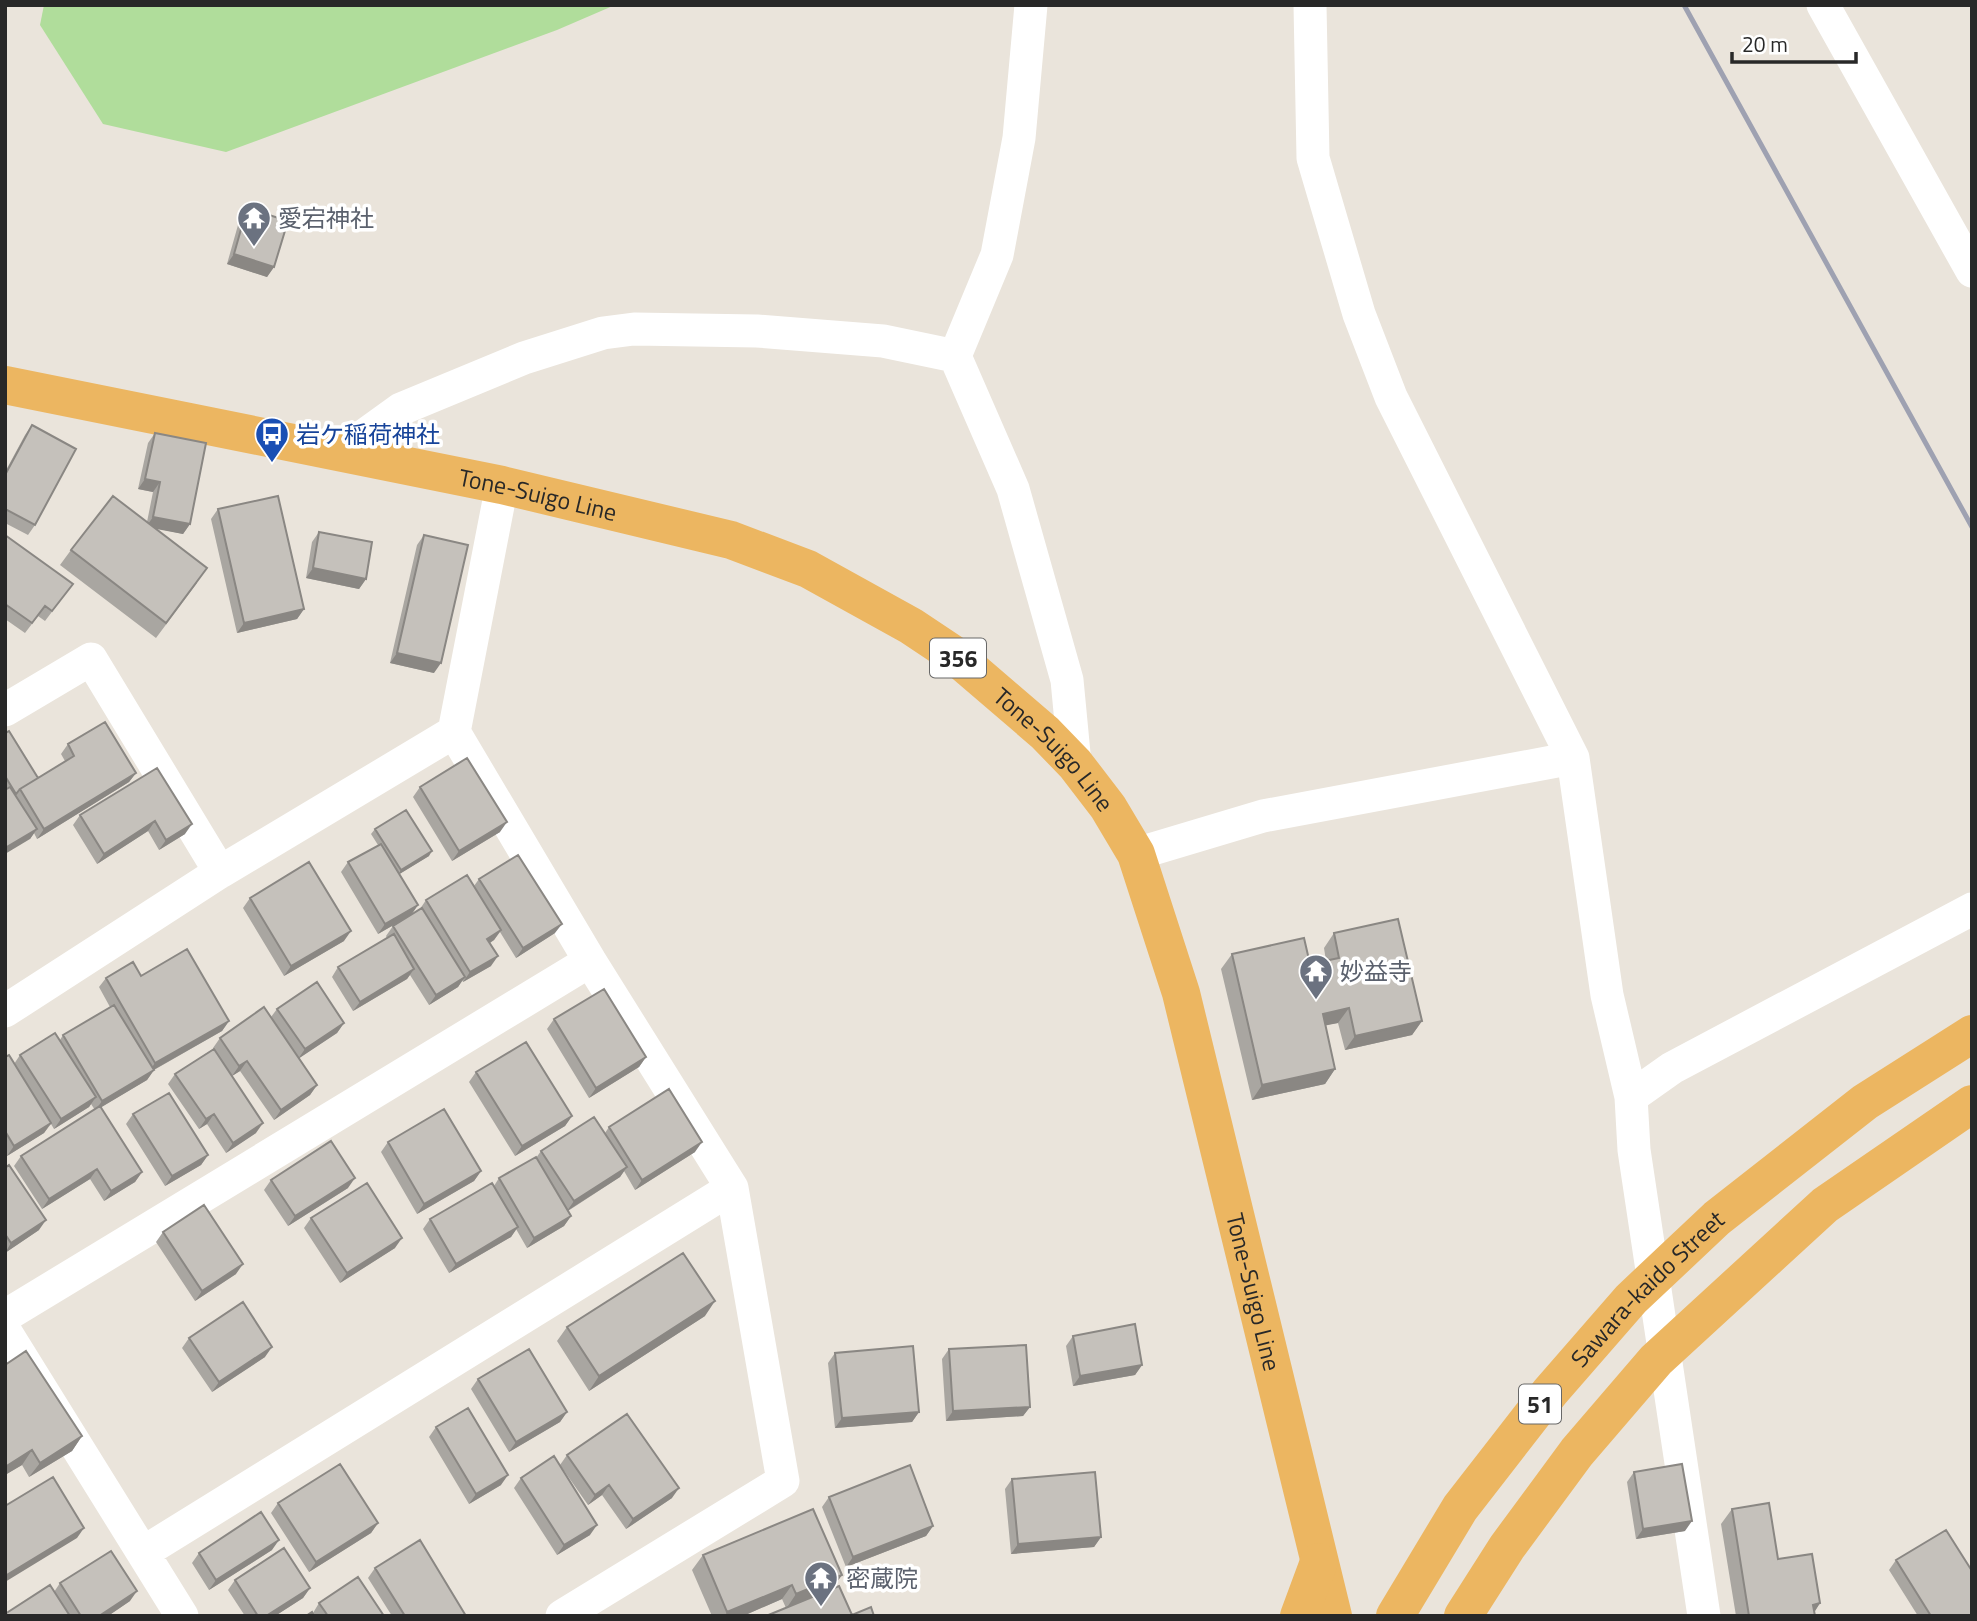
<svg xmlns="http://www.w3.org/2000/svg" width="1977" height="1621" font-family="'Titillium Web','Noto Sans JP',sans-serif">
<rect width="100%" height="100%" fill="#eae4db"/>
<path fill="#b0dd9b" d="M44,5H615L557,30L226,152L103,124L40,25Z"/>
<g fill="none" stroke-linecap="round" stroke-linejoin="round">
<path stroke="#fff" stroke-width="33" d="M1310,5L1313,158L1359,314L1391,397L1573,758L1607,995L1631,1097
M1823,5L1972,271
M955,356L997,255L1019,138L1031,5
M340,453L401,409L524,358L603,333L634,329L757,331L883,341L955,356L1013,489L1067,680L1075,764
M5,710L91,659L220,872
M454,732L590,961L732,1188L783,1481L562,1616
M1136,854L1263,816L1573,758
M5,1011L220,872L454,732L502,485
M5,1316L590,961
M5,1331L182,1616
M144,1552L732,1188
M1704,1616L1634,1150L1631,1097L1672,1068L1972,909"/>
<g stroke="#ecb661" stroke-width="38">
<path id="s1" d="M5,385L502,485L731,540L808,569L911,626L953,654L1045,733L1075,764L1108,807L1136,854L1181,993L1333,1616"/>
<path d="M1299,1616L1319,1562"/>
<path id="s2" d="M1395,1616L1460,1508L1550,1392L1631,1299L1717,1218L1865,1102L1972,1034"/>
<path d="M1463,1616L1507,1547L1577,1452L1656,1360L1825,1205L1972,1104"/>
</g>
<path stroke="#9ea1b1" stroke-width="5" d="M1684,5L1972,527"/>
</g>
<path fill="#a9a6a1" d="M247,208L274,267L267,277L227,264L240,218Z
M32,425L35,525L28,535L5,523V472L25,435Z
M155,433L190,524L183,534L155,528L197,583L156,638L60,565L71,550L147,522L153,492L138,489L148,443Z
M218,509L304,609L297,619L237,633L211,519Z
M319,532L366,579L359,589L306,578L312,542Z
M5,535L73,584L45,621L38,616L25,633L5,619Z
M424,535L434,673L390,663L417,545Z
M5,733L38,778L65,761L61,754L68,744L136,773L129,782L37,839L34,833L30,839L5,787Z
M157,768L185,834L159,850L148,831L97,864L73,825L80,815Z
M420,787L500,832L452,861L413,797Z
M375,829L429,856L399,874L418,905L411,915L420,909L426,900L474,886L479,879L555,933L516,958L500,932L494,940L490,943L491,966L463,982L462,980L458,987L429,1005L410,975L407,979L353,1011L332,977L338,967L387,938L386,936L393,926L404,919L378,934L341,872L348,862L378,845L371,834Z
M250,898L344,941L284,976L243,908Z
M1334,933L1422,1021L1412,1035L1345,1050L1338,1023L1325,1025L1335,1069L1325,1084L1252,1100L1221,969L1232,954L1310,964L1326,961L1324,948Z
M141,976L229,1021L222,1031L154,1070L147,1080L101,1107L142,1172L135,1182L104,1201L90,1179L42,1209L14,1166L21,1156L95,1110L91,1104L89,1107L54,1129L51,1124L44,1133L7,1156L5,1152V1057L14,1064L20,1055L60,1040L63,1035L110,1007L99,987L106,978Z
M277,1009L344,1023L337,1033L299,1058L317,1085L310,1095L274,1120L240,1071L232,1076L256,1133L226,1153L207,1124L199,1129L168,1084L175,1074L213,1049V1048L220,1038L271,1017Z
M554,1019L646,1057L639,1067L589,1098L547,1029Z
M476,1072L572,1116L565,1126L515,1156L469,1082Z
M133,1114L208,1155L201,1165L165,1186L126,1124Z
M609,1127L695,1152L635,1190L624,1171L620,1177L568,1211L571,1216L564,1226L527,1248L516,1229L511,1237L449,1273L423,1229L430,1219L494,1186L499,1178L536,1158L541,1151L605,1133Z
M388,1142L481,1171L474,1181L417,1214L381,1152Z
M5,1168L39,1230L5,1253Z
M271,1180L348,1188L288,1226L264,1190Z
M311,1218L395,1248L340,1283L304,1228Z
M163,1232L236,1274L195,1301L156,1242Z
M705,1316L589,1391L557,1341L567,1327Z
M1073,1336L1142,1365L1135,1375L1073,1386L1066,1346Z
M189,1338L265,1357L212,1392L182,1348Z
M949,1349L1030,1407L1023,1416L946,1421L942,1359Z
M835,1353L919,1412L912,1422L835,1428L828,1363Z
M5,1365L82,1436L72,1451L29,1477L22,1465L5,1475Z
M478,1379L567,1412L560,1422L509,1452L471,1389Z
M436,1427L501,1485L469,1504L429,1437Z
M567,1455L672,1498L626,1529L602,1495L588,1505L560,1465Z
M1634,1472L1685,1531L1636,1539L1627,1482Z
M521,1478L590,1535L557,1555L514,1488Z
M1012,1479L1101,1537L1094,1547L1011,1554L1005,1489Z
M829,1497L933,1526L926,1536L846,1567L822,1507Z
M278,1503L378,1523L371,1533L309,1572L271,1513Z
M1732,1509L1820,1603L1814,1612L1815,1616H1736L1721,1524Z
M272,1550L209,1590L192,1563L199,1553Z
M703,1555L842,1575L832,1588L852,1615L874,1616H766L786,1608L782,1599L743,1616H712L692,1570Z
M1896,1560L1972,1616H1918L1889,1570Z
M375,1568L466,1616H392L368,1578Z
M235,1580L310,1588L303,1598L275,1616H245L228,1590Z
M60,1583L130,1601L108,1616H5L54,1592Z
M319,1603L384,1616H306L313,1613Z"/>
<path fill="#8a8783" d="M234,254L274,267L267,277L227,264Z
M145,479L160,482L153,492L138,489Z
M153,517L190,524L183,534L146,527Z
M313,568L366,579L359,589L306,578Z
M304,609L297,619L237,633L244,623Z
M397,653L441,663L434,673L390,663Z
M136,773L129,782L37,839L44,829Z
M155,821L148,831L97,864L104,854Z
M507,822L500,832L452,861L459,851Z
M192,824L185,834L159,850L166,840Z
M37,829L30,839L5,854V848Z
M432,851L429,856L398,875L401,870Z
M418,905L411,915L378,934L385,924Z
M562,924L555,933L516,958L523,948Z
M501,930L494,940L480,949L487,939Z
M351,931L344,941L284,976L291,966Z
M498,956L491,966L463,982L470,972Z
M414,969L407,979L353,1011L360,1002Z
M465,977L458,987L429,1005L436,995Z
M1349,1008L1338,1023L1313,1028L1323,1014Z
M229,1021L222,1031L148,1073L155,1063Z
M1422,1021L1412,1035L1345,1050L1355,1036Z
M344,1023L337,1033L298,1059L305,1049Z
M646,1057L639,1067L589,1098L596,1088Z
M247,1061L240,1071L232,1076L239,1066Z
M1335,1069L1325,1084L1252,1100L1262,1085Z
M154,1070L147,1080L95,1111L102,1101Z
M317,1085L310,1095L274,1120L281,1110Z
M96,1097L89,1107L54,1129L61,1119Z
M214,1114L207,1124L199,1129L206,1119Z
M572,1116L565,1126L515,1156L522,1146Z
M51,1123L44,1133L7,1156L14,1146Z
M263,1123L256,1133L226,1153L233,1143Z
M702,1142L695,1152L635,1190L642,1180Z
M208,1155L201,1165L165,1186L172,1176Z
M627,1167L620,1177L567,1211L574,1201Z
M97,1169L90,1179L42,1209L49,1199Z
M481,1171L474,1181L417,1214L424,1204Z
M142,1172L135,1182L104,1201L111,1191Z
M355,1178L348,1188L288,1226L295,1216Z
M571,1216L564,1226L527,1248L534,1238Z
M46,1220L39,1230L5,1253L11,1243Z
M518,1227L511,1237L449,1273L456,1264Z
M402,1238L395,1248L340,1283L347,1273Z
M243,1264L236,1274L195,1301L202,1291Z
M715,1301L705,1316L589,1391L599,1376Z
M272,1347L265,1357L212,1392L219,1382Z
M1142,1365L1135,1375L1073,1386L1080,1376Z
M1030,1407L1023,1416L946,1421L953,1411Z
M567,1412L560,1422L509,1452L516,1442Z
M919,1412L912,1422L835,1428L842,1418Z
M82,1436L72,1451L29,1477L40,1463Z
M32,1450L22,1465L5,1475V1467Z
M508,1475L501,1485L469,1504L476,1494Z
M609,1485L602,1495L588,1505L595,1495Z
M679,1488L672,1498L626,1529L633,1519Z
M1692,1521L1685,1531L1636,1539L1643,1529Z
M378,1523L371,1533L309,1572L316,1562Z
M597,1525L590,1535L557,1555L564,1545Z
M933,1526L926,1536L846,1567L853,1557Z
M84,1528L77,1538L5,1582V1576Z
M1101,1537L1094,1547L1011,1554L1018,1544Z
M279,1540L272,1550L209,1590L216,1580Z
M842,1575L832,1589L786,1609L796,1594Z
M792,1585L782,1599L743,1616H725L727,1612Z
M310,1588L303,1598L275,1616H266Z
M137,1591L130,1601L108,1616H99Z
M1820,1603L1812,1616L1813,1605Z"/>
<path fill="#c5c1bb" stroke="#8a8783" stroke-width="2" d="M247,208L288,221L274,267L234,254Z
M32,425L76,449L35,525L5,509V475Z
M155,433L206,443L190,524L153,517L160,482L145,479Z
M113,496L207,568L166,623L71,550Z
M278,496L304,609L244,623L218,509Z
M319,532L372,542L366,579L313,568Z
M5,535L73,584L52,611L45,606L32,623L5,604Z
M424,535L468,545L441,663L397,653Z
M105,722L136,773L44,829L20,789L74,756L68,744Z
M9,731L38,778L20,789L16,794L5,776V733Z
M467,758L507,822L459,851L420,787Z
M157,768L192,824L166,840L155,821L104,854L80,815Z
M10,787L37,829L5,848V790Z
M406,810L432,851L401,870L375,829Z
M381,844L418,905L385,924L348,862Z
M518,855L562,924L523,948L479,879Z
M309,862L351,931L291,966L250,898Z
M467,875L501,930L487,939L498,956L470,972L426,900Z
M422,908L465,977L436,995L393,926Z
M1398,919L1422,1021L1355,1036L1349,1008L1323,1014L1335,1069L1262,1085L1232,954L1304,938L1310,964L1339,958L1334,933Z
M394,934L414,969L360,1002L338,967Z
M187,949L229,1021L155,1063L106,978L133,962L141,976Z
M317,982L344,1023L305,1049L277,1009Z
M604,989L646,1057L596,1088L554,1019Z
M114,1005L154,1070L102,1101L63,1035Z
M264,1007L317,1085L281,1110L247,1061L239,1066L220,1038Z
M55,1033L96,1097L61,1119L20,1055Z
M526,1042L572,1116L522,1146L476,1072Z
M214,1049L263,1123L233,1143L214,1114L206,1119L175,1074Z
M9,1055L51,1123L14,1146L5,1131V1057Z
M669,1089L702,1142L642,1180L609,1127Z
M169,1093L208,1155L172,1176L133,1114Z
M100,1106L142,1172L111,1191L97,1169L49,1199L21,1156Z
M444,1109L481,1171L424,1204L388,1142Z
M594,1117L627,1167L574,1201L541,1151Z
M331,1141L355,1178L295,1216L271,1180Z
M536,1157L571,1216L534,1238L499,1178Z
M9,1165L46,1220L11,1243L5,1234V1168Z
M367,1183L402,1238L347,1273L311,1218Z
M492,1183L518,1227L456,1264L430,1219Z
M204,1205L243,1264L202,1291L163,1232Z
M683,1253L715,1301L599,1376L567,1327Z
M243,1302L272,1347L219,1382L189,1338Z
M1135,1324L1142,1365L1080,1376L1073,1336Z
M1026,1345L1030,1407L953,1411L949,1349Z
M913,1346L919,1412L842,1418L835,1353Z
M529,1349L567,1412L516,1442L478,1379Z
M26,1351L82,1436L40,1463L32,1450L5,1467V1365Z
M468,1408L508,1475L476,1494L436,1427Z
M627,1414L679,1488L633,1519L609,1485L595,1495L567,1455Z
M554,1456L597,1525L564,1545L521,1478Z
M340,1464L378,1523L316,1562L278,1503Z
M1682,1464L1692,1521L1643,1529L1634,1472Z
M910,1465L933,1526L853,1557L829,1497Z
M1095,1472L1101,1537L1018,1544L1012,1479Z
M53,1477L84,1528L5,1576V1506Z
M1769,1503L1778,1559L1812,1554L1820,1603L1813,1605L1815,1616H1749L1732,1509Z
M813,1509L842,1575L796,1594L792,1585L727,1612L703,1555Z
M261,1512L279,1540L216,1580L199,1553Z
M1946,1530L1972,1571V1616H1931L1896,1560Z
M420,1540L466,1616H405L375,1568Z
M284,1548L310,1588L266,1616H258L235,1580Z
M111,1551L137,1591L99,1616H81L60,1583Z
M358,1577L384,1616H328L319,1603Z
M50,1585L70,1616H5V1614Z
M839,1586L852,1615L871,1607L874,1616H766Z
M312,1612L314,1616H306Z"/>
<defs>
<g id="temple-pin" transform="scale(1.75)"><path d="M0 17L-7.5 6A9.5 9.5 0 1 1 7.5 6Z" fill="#6b7280" stroke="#fff"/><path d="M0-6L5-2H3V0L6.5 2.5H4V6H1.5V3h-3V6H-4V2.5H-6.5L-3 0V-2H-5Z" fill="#fff"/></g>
<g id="bus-pin" transform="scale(1.75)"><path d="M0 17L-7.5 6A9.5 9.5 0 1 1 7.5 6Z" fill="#1a4fb4" stroke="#fff"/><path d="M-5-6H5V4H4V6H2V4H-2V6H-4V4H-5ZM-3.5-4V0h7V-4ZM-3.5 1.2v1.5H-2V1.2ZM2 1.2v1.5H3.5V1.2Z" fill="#fff"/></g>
</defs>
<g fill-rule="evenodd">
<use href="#temple-pin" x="254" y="218"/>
<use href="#bus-pin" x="272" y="434"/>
<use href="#temple-pin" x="1316" y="971"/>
<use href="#temple-pin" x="821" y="1578"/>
</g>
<g text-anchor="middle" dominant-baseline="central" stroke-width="7" stroke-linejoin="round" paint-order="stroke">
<g fill="#fff" stroke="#686868" stroke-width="2">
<rect x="930" y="638.5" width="56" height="39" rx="5"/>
<rect x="1519" y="1384.5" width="42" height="39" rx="5"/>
</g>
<g font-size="23" font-weight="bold" fill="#282828">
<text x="958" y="658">356</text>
<text x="1540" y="1404">51</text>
</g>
<g font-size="24" fill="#5b616d" stroke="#fff" text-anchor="start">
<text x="278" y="218">愛宕神社</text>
<text x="1340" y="971">妙益寺</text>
<text x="846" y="1578">密蔵院</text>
</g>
<g font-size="24" fill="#164399" stroke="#fff" text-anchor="start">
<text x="296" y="434">岩ケ稲荷神社</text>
</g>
<g font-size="24" fill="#282828" stroke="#fff">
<text stroke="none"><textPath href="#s1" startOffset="544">Tone-Suigo Line</textPath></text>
<text stroke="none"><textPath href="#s1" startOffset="1132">Tone-Suigo Line</textPath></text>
<text stroke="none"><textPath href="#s2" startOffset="415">Sawara-kaido Street</textPath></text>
<text stroke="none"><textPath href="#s1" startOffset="1720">Tone-Suigo Line</textPath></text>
</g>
</g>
<rect width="1977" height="1621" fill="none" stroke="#282828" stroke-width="14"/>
<path d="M1732 52v10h124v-10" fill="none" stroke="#282828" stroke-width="3.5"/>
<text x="1742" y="52" font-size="21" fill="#282828" stroke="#ffffff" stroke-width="5" paint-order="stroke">20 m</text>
</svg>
